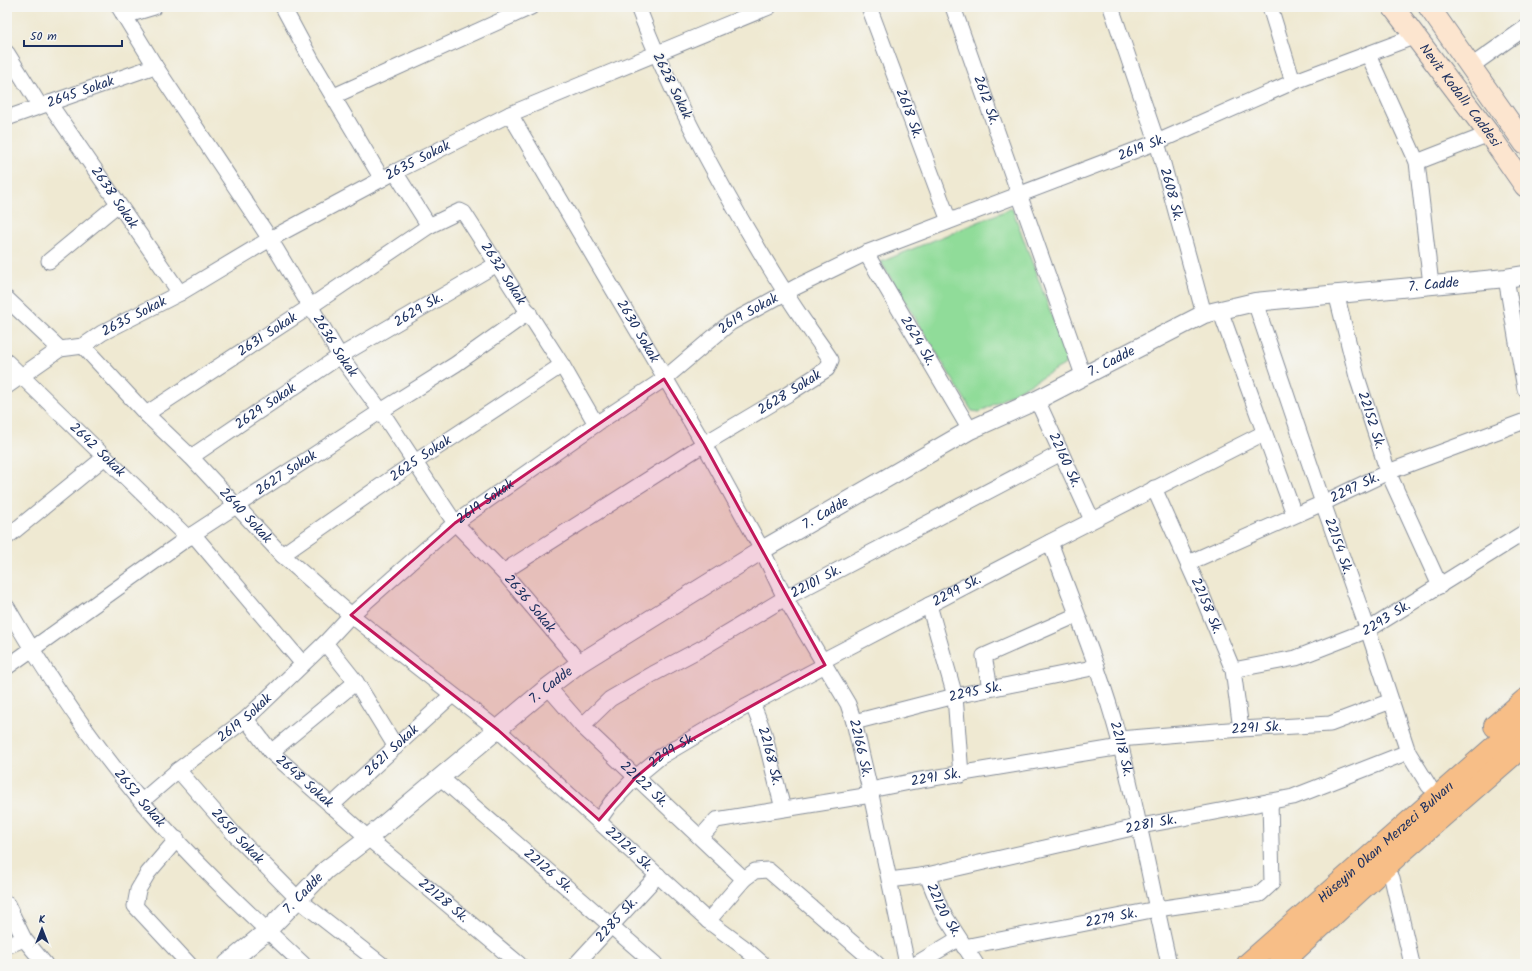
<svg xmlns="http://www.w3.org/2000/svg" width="1532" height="971" font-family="Kalam,sans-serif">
<rect width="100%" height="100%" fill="#f6f6f2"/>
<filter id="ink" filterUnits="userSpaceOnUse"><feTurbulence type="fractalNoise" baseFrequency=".025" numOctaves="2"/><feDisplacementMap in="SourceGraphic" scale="8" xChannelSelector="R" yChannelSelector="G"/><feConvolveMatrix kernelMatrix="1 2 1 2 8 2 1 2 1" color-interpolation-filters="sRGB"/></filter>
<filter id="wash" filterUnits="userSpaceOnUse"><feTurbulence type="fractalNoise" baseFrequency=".012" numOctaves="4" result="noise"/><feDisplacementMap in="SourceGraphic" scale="16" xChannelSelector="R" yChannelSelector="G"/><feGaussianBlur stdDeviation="0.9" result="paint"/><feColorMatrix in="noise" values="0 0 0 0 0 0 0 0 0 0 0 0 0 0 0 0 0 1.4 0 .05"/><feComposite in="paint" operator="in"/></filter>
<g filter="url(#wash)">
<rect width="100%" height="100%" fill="#efe9d2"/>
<path fill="#90dc99" stroke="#56867c" d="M1012,208L1068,359L1064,365L980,412L972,411L881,262Z"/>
</g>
<g filter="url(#ink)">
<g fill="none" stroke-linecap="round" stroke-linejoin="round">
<g stroke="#858c98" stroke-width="17">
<g id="minor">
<path id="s1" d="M119,7L155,66L270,239L340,356L381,411L455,523L503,572L580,663"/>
<path d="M283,7L312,61L382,179"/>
<path id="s2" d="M869,7L949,221"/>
<path id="s3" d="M953,7L1083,375"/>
<path id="s4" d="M1111,7L1157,142L1204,314"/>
<path d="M1270,7L1293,82"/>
<path d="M124,16L154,7"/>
<path d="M7,53L40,106"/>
<path d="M1368,54L1417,162L1431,285"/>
<path d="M1470,67L1525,28"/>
<path d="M334,96L531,7"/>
<path id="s5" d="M49,103L180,293"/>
<path id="s6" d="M510,114L704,444L762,550L785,598L848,704L854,722L870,790L907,964"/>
<path id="s7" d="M7,118L155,66"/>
<path d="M1417,162L1489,134"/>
<path d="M395,172L429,226"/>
<path id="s8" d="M866,253L970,430"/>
<path d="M49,261L118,204"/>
<path d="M1506,278L1525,389"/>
<path id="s9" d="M1336,293L1357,377L1388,472L1440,586"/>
<path id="s10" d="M7,299L60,349L83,346L146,414L191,457L282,555L351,615L498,730L708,921L742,946L763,964"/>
<path id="s11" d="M1255,302L1323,503L1368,630L1408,752L1429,786"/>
<path d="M1220,310L1294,514"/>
<path id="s12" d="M83,346L102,333L180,293L270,239L395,172L510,114L769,7"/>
<path id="s13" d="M7,362L188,538"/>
<path d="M7,386L60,349"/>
<path id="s14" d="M1037,400L1092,520"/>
<path id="s15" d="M146,414L311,306L429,226L460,211L464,213L562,365L596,424"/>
<path id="s16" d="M191,457L340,356L497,264"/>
<path id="s17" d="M1154,488L1202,595L1233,670L1241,729"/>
<path d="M193,534L303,664"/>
<path d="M7,537L105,457"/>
<path id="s18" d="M1050,542C1074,607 1101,672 1119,739C1138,814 1152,889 1169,964"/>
<path id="s19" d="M282,555L415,462L562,365"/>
<path id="s20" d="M1188,563L1323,503L1388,472L1525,421"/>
<path id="s21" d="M503,572L704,444L788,394L827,369L831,360C816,337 799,316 785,292C729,203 675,106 638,7"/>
<path d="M929,605L955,696L961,775"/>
<path id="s22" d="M7,607C46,675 91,741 141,801C191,859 247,912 303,964"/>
<path d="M325,643L356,682L396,747"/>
<path id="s23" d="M822,661L1050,542L1264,433"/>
<path id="s24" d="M7,667L193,534L381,411L456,364L529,312"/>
<path id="s25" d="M1233,670L1296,658L1368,630L1525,532"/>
<path id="s26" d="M548,687L582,726L744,879"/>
<path d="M990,688L984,656L1077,615"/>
<path id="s27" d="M753,705L764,733L783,809"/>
<path id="s28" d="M246,719L271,752L368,838L519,964"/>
<path id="s29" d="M854,722L955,696L1097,667"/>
<path id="s30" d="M582,726L610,699L653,674L702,648L785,598L1061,453"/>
<path id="s31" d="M1119,739L1241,729L1330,724L1391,701"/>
<path d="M271,752L356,682"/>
<path id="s32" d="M178,770L235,835L299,900L381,964"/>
<path id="s33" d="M441,778L655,964"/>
<path id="s34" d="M870,790L915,781L1121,747"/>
<path id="s35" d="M142,801L178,770L246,719L325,643L351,615L455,523L596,424L664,379L730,323L796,287L866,253L1157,142L1293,82L1416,36"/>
<path id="s36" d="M331,806L452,695"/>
<path id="s37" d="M599,820L611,803L636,777L660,757L738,711L825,665"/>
<path d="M701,837L716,820L871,795"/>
<path d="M177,839L148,873L138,890L135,906L189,964"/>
<path id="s38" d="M927,875L941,910L976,964"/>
<path d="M1392,878L1412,964"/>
<path id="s39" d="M890,880L927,875L1141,826L1293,797L1408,752"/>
<path d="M7,904L24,939L45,964"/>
<path d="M708,921L744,879L755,871L768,870L877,964"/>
<path d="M7,946L24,939"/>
<path id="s40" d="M964,947L1157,909L1260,894L1272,883L1270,801"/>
<path id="s41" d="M576,964L658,875"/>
<path d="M916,964L958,939"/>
</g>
</g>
<g stroke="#858c98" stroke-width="20">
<g id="tertiary">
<path id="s42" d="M227,964L267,931L326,870L368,838L548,687L580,663L762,550L970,430L1037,400L1204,314L1255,302L1506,278L1525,275"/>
</g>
</g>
<g stroke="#858c98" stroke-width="23">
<g id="secondary">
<path id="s43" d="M1393,7L1489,134L1525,186"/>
<path d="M1429,7L1525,144"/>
</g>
</g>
<g stroke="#858c98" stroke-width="24">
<g id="primary">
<path d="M1495,726L1525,700"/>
<path id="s44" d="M1248,964L1525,720"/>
<path d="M1280,964L1399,854L1525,744"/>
</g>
</g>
<use href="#minor" stroke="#fff" stroke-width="15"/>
<use href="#tertiary" stroke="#fff" stroke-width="18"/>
<use href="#secondary" stroke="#fce5cf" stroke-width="21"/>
<use href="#primary" stroke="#f7be87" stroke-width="22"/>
</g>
</g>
<path fill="#c2185b" fill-opacity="0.2" stroke="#c2185b" stroke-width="3" stroke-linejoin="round" d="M664,379L704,444L825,665L660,757L636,777L599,820L498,730L351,615L455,523Z"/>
<g text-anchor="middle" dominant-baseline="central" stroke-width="3" stroke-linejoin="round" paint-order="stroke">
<g font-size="14" fill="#1b2f5e" stroke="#f6f6f2">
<text transform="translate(672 86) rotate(64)">2628 Sokak</text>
<text stroke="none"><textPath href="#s7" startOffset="78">2645 Sokak</textPath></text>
<text stroke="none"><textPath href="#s43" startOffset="111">Nevit Kodallı Caddesi</textPath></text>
<text stroke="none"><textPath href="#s3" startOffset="99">2612 Sk.</textPath></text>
<text stroke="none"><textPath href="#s2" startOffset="114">2618 Sk.</textPath></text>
<text stroke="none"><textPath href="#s35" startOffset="1208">2619 Sk.</textPath></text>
<text stroke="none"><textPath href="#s12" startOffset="383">2635 Sokak</textPath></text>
<text stroke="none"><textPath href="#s4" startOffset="197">2608 Sk.</textPath></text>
<text stroke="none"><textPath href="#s5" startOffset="115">2638 Sokak</textPath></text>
<text stroke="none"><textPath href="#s15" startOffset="451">2632 Sokak</textPath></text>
<text stroke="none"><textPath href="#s42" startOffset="1412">7. Cadde</textPath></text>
<text stroke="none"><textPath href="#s16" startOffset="271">2629 Sk.</textPath></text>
<text stroke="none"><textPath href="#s35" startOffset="780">2619 Sokak</textPath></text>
<text stroke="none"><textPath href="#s12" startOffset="59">2635 Sokak</textPath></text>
<text stroke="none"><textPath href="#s6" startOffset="252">2630 Sokak</textPath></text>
<text stroke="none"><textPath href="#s15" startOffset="145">2631 Sokak</textPath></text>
<text stroke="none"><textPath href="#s8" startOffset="102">2624 Sk.</textPath></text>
<text stroke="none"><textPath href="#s1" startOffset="402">2636 Sokak</textPath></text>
<text stroke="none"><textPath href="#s42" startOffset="1076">7. Cadde</textPath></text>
<text stroke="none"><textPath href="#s21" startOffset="338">2628 Sokak</textPath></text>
<text stroke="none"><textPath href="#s16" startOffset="90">2629 Sokak</textPath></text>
<text stroke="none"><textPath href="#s9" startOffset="132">22152 Sk.</textPath></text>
<text stroke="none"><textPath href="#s13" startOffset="126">2642 Sokak</textPath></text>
<text stroke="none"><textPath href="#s19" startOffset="169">2625 Sokak</textPath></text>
<text stroke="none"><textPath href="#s14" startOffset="66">22160 Sk.</textPath></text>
<text stroke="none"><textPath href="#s24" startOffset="340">2627 Sokak</textPath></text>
<text stroke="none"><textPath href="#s20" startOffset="183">2297 Sk.</textPath></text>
<text stroke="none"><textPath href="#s35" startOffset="456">2619 Sokak</textPath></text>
<text stroke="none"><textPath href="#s42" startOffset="752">7. Cadde</textPath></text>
<text stroke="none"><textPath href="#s10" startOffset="331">2640 Sokak</textPath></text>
<text stroke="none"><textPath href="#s11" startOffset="258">22154 Sk.</textPath></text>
<text stroke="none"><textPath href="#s30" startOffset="276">22101 Sk.</textPath></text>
<text stroke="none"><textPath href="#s23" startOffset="152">2299 Sk.</textPath></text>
<text stroke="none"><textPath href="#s1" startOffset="726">2636 Sokak</textPath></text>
<text stroke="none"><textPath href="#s17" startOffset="129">22158 Sk.</textPath></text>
<text stroke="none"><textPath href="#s25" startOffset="163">2293 Sk.</textPath></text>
<text stroke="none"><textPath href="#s42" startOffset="428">7. Cadde</textPath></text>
<text stroke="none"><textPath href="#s29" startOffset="125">2295 Sk.</textPath></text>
<text stroke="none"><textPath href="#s35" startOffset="132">2619 Sokak</textPath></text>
<text stroke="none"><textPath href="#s31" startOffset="138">2291 Sk.</textPath></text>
<text stroke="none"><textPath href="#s6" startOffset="726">22166 Sk.</textPath></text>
<text stroke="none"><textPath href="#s18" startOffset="219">22118 Sk.</textPath></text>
<text stroke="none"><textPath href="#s36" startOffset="82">2621 Sokak</textPath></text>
<text stroke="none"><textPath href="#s37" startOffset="102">2299 Sk.</textPath></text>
<text stroke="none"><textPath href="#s27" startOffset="54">22168 Sk.</textPath></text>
<text stroke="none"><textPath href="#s34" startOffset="67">2291 Sk.</textPath></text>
<text stroke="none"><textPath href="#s28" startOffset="86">2648 Sokak</textPath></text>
<text stroke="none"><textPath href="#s26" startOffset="137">22122 Sk.</textPath></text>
<text stroke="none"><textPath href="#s22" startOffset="233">2652 Sokak</textPath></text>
<text stroke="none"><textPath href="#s39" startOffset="267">2281 Sk.</textPath></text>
<text stroke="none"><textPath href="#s32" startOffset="89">2650 Sokak</textPath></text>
<text stroke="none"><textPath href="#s44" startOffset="184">Hüseyin Okan Merzeci Bulvarı</textPath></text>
<text stroke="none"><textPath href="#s10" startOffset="840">22124 Sk.</textPath></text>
<text stroke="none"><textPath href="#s33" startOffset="142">22126 Sk.</textPath></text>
<text stroke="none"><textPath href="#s42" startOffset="104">7. Cadde</textPath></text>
<text stroke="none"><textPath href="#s28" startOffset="269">22128 Sk.</textPath></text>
<text stroke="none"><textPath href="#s38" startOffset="39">22120 Sk.</textPath></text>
<text stroke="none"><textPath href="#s40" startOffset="150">2279 Sk.</textPath></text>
<text stroke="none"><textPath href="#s41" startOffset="60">2285 Sk.</textPath></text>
</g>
</g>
<rect width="1532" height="971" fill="none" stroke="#f6f6f2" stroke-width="24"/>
<g transform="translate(42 929)" stroke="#f6f6f2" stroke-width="3" paint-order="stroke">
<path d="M0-3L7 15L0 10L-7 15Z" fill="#1b2f5e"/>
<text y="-6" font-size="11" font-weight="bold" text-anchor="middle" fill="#1b2f5e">K</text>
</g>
<path d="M24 40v6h98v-6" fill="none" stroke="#1b2f5e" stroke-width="2"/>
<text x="30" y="40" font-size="12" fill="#1b2f5e" stroke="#f6f6f2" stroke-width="3" paint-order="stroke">50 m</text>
</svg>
